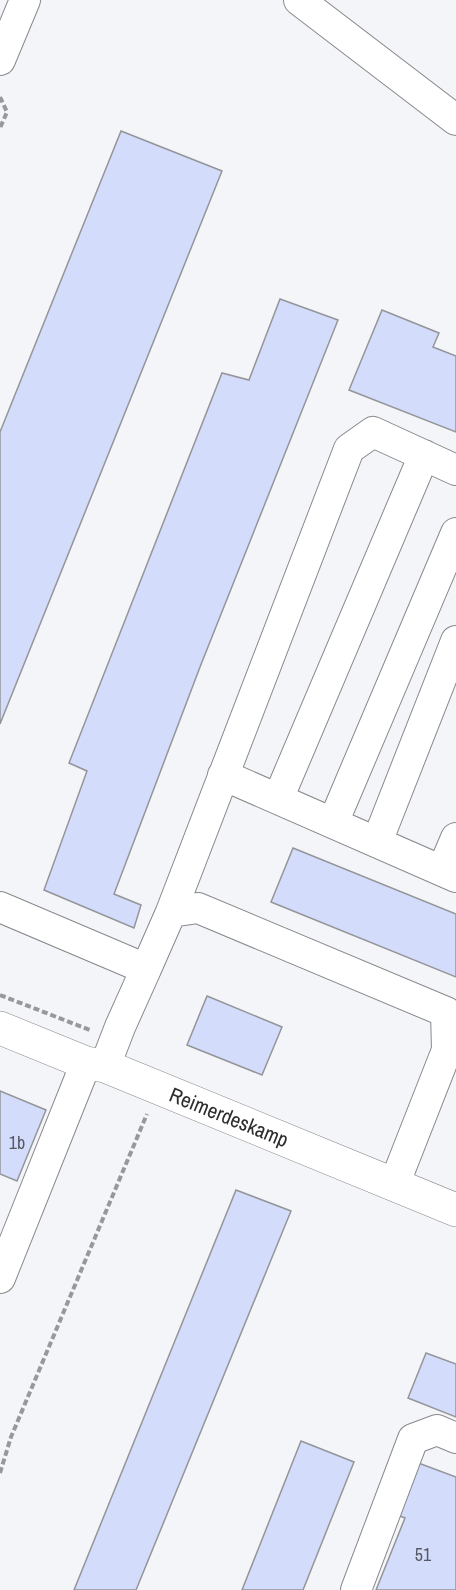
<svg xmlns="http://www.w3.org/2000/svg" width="456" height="1590" font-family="'Archivo Narrow',sans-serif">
<rect width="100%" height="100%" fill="#f4f5f9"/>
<path fill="#d3dcfb" stroke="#949599" stroke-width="1.5" d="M121,131L222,171L0,724V432Z
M280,299L338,320L200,667L114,894L141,905L134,928L44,890L87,771L69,763L222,373L249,380Z
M382,310L439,333L433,347L456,356V432L349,390Z
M293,848L456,914V977L271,902Z
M207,996L282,1027L262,1075L187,1045Z
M0,1091L46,1110L17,1181L0,1174Z
M236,1190L291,1211L136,1590H74Z
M426,1353L456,1364V1417L408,1398Z
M301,1441L354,1462L303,1590H242Z
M413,1461L456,1477V1590H376L405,1518L392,1513Z"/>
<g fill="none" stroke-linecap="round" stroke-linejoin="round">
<g stroke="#88898c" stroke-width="32">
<path id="minor" d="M299,0L456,120
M0,60L25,0
M223,775L456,877
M278,799L424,455
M333,823L456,533
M377,842L456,641
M442,871L456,838
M0,907L146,969L120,1027L105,1066
M171,912L349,449L373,432L456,470
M146,969L171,912L198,908L446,1012L447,1050L394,1185
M0,1278L86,1063
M356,1590L413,1439L437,1430L456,1438"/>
</g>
<g stroke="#88898c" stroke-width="34">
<path id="major" d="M0,1028L86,1063L105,1066L456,1210"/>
</g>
<path stroke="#97989b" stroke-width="4" stroke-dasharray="6 3" stroke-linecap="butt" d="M0,97L7,112L0,128
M0,995L90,1030
M0,1473L11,1437L147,1114"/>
<use href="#minor" stroke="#fff" stroke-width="30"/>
<use href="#major" stroke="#fff" stroke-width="33"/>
</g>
<g text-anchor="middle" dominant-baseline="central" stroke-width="4.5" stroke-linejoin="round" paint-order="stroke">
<g font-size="18" fill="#565962">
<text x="17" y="1142">1b</text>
<text x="423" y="1554">51</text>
</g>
<g font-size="21" fill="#2d2d2f" stroke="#fff">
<text transform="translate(229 1117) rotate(22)">Reimerdeskamp</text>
</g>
</g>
</svg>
